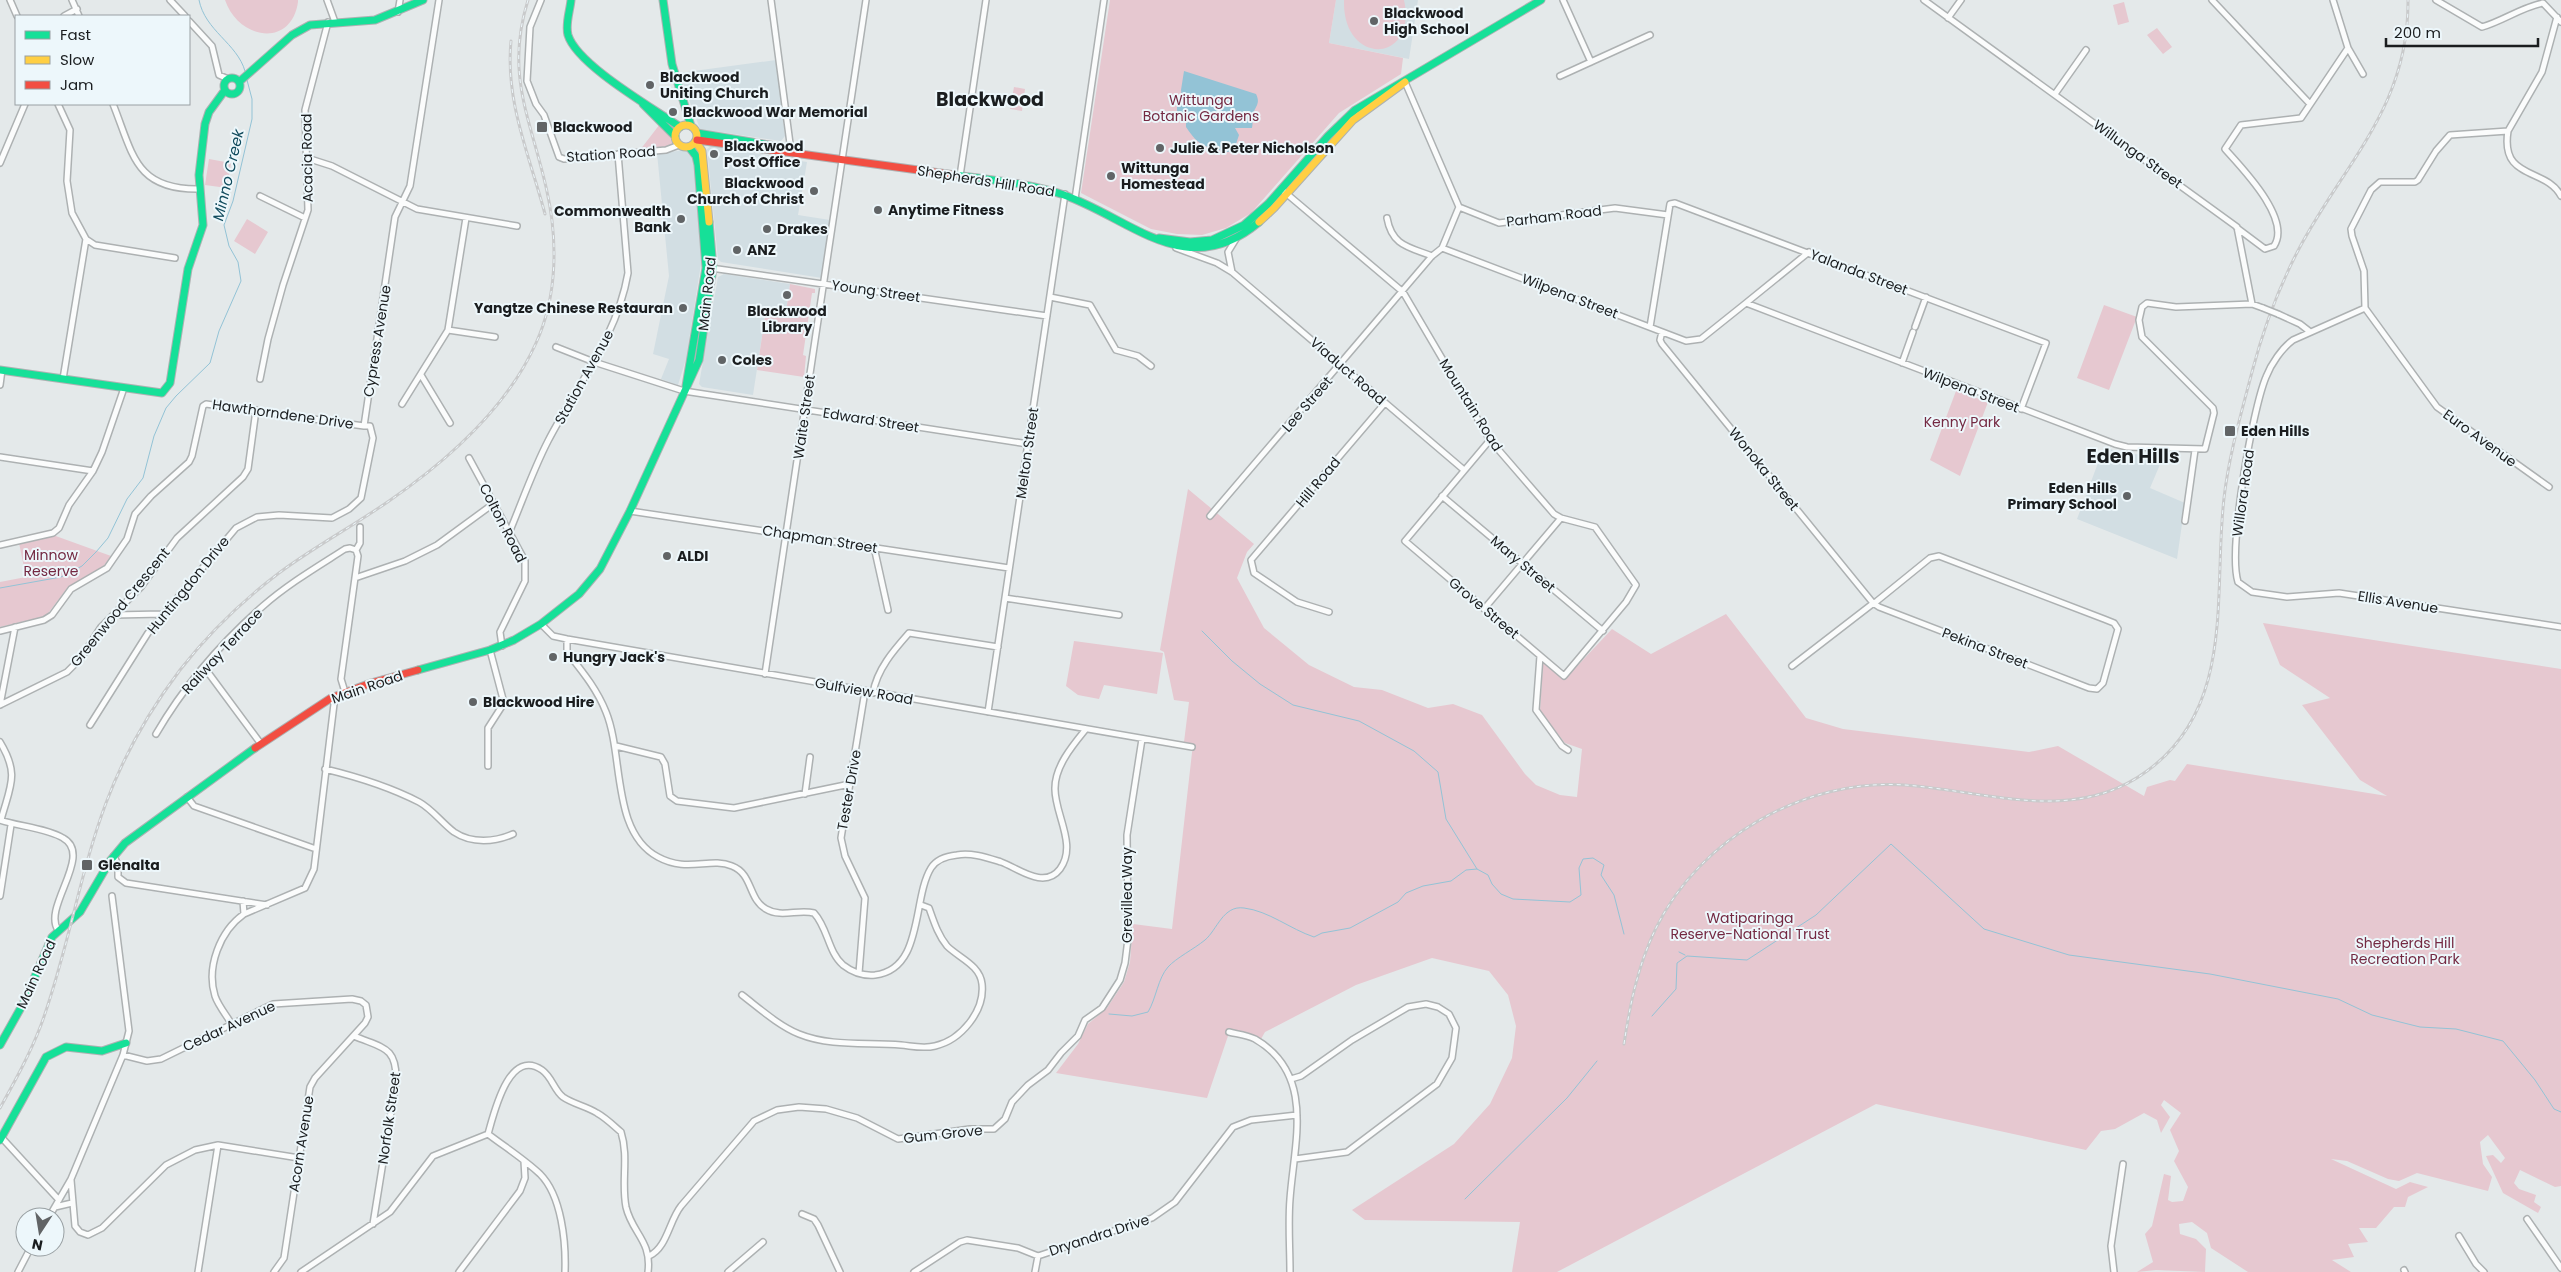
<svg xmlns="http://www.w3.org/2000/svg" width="2561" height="1272" font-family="Poppins,sans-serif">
<rect width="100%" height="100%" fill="#e4e9ea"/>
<path fill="#d2dee3" d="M1336,0H1418L1409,59L1329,43Z
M776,60L785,136L781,141L700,129L679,73Z
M711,146L807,162L798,215L830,220L822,278L721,262L718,259L707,149Z
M689,150L694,155L701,264L686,359L678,385L661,379L669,359L653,354L669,276L657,153Z
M724,274L790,284L786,312L766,310L753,395L702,387L699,384L718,277Z
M2104,447L2125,454L2164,455L2150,488L2185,503L2177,559L2077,519Z"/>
<path fill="#e6c8d0" d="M225,0H298V2C291,49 238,39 225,0Z
M1110,0H1336L1329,43L1403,58L1401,74L1339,113L1251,213L1226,228L1202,235L1177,234L1151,229L1081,193Z
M1344,0H1404C1418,64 1342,67 1344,0Z
M2124,2L2129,22L2118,25L2113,5Z
M2157,28L2172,47L2163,54L2147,35Z
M1014,87L1025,89L1022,111L1010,109Z
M660,124L669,135L673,145L667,148L640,150Z
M209,159L231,163L227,188L205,185Z
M247,219L268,232L255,254L234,241Z
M790,284L815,289V293H812L803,355L806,356L804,377L757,370L766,310L786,312Z
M2104,305L2137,317L2109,390L2077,378Z
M1956,391L1988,402L1960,476L1930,460Z
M1188,489L1254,544L1247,552L1237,578L1264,628L1309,665L1354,687L1382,690L1428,708L1453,704L1482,715L1525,774L1536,785L1560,795L1577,797L1582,749L1565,743L1540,711L1543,663L1564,680L1612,629L1651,654L1726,614L1806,718L1843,729L2029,752L2058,746L2144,796L2147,787L2170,780L2175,781L2187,764L2387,796L2360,780L2302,705L2330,698L2280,665L2263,623L2561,669V1186L2555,1187L2520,1170L2514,1183L2519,1189L2536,1195L2534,1202L2541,1207L2538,1213L2503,1193L2486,1156L2493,1155L2501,1163L2505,1158L2488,1135L2480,1142L2483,1164L2492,1177L2488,1191L2417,1173L2399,1181L2388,1179L2347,1161L2331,1159L2396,1189L2410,1182L2428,1187L2408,1197L2405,1207H2394L2376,1228H2359L2368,1242L2348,1244L2354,1257L2332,1260L2351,1272H2248L2211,1248L2207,1233L2192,1222L2179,1224L2180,1234L2196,1239L2206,1249L2205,1272L2156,1270L2137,1272L2153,1262L2145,1234L2152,1226L2164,1174L2171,1176L2168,1200L2172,1202L2183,1201L2188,1187L2174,1161L2179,1151L2170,1130L2181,1113L2164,1100L2161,1105L2170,1117L2161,1133L2157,1120L2144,1113L2115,1129L2101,1131L2086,1150L1876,1104L1557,1272H1512L1520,1222L1365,1220L1352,1210L1454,1144L1490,1104L1512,1058L1516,1026L1508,995L1489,971L1432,958L1356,985L1265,1032L1261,1039L1230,1030L1207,1098L1056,1073L1078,1044L1088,1024L1107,1008L1124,982L1130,962L1133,924L1172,929L1193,744L1184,742L1189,702L1174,700L1164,652L1160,650Z
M53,535L111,556L102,568L68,587L46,616L0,627V582L26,577L19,543Z
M1074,641L1163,653L1157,694L1104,685L1099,699L1078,695L1066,686Z"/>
<path fill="#93c3d6" d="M1184,71L1256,94C1261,104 1255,106 1253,115C1252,119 1253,124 1252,128H1235L1239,135L1235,147L1228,152C1206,147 1199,147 1186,127V123L1177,114V104L1182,98L1181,90Z"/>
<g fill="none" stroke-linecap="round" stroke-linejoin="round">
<path stroke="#93c3d6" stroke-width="1" d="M199,0C205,31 237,43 245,71
M0,588L61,577L82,566L96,552L108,538L127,499L143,478L154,436L166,408L176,396L210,363L219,331L241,281L238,262L229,246L224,225L233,201L252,119V99L247,80
M1202,631L1232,661L1260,684L1293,705L1359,721L1414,751L1438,772L1446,819L1477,869
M1679,952L1685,955
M1109,1014L1132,1016L1148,1012C1156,999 1158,978 1168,967C1176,958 1194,949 1205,940C1217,930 1223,905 1244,908C1269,911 1290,929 1314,937L1322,933L1350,928L1398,902L1406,893L1423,886L1451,881L1466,870L1477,869L1488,875L1492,884L1501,894L1513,899L1570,902L1581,895L1579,868L1583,859L1593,858L1604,865L1601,875L1614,895L1624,934
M1652,1016L1676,989L1677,963L1687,956L1747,960L1816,915L1891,844L1984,929L2069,955L2210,974L2338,999L2372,1015L2420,1027L2456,1029L2503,1041L2535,1080L2554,1109L2561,1112
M1465,1199L1567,1098L1597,1061"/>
<g stroke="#adb1b2" stroke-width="8">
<path id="street" d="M10,0L17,16
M72,0L79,16
M170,0L185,16
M327,0L335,22
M541,0L530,27L527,81L536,104L544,115L559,157L564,159L666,150L679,145
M771,0L791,151
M1563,0L1591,62
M1924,0L2237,227L2252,304L2263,308
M2212,0L2310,104
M2333,0L2348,48L2363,74
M2436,0L2482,27C2503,21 2522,7 2543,3L2561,22
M398,12L400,0
M64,16L77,9
M2557,17L2542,72L2508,131L2450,135L2436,151L2418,180L2415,182H2380L2371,190L2351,229L2352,236L2364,271L2365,308L2293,340C2282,348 2271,364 2266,377C2252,411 2228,549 2238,582L2252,592L2287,597L2339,593L2561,627
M1948,18L1961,0
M189,21L212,46L219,75L228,79
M1560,76L1650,35
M1405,82L1459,207L1499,223L1615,208L1668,215
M2055,94L2086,50
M58,104L70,130L67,181L72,213L86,239L95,245L175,258
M113,104C133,154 135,190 199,189
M2508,131C2500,181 2546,167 2561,196
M307,158L332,166L417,209L517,226
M0,163L25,104
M960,176L986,0
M1281,189L1403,292L1490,440L1554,514L1561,518L1595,527L1636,585L1626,602L1564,676L1405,541L1490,440
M260,196L305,218
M1075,199L1104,0
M1387,218C1392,246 1409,247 1432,256
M2237,228L2265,249L2274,246C2292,219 2242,168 2225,149L2241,125L2301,118L2348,48
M1176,248L1217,263L1232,272L1464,470
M1442,248L1459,207
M711,268L1047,316
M1232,272L1228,252L1236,239
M1050,297L1090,305L1116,350L1138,356L1151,366
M1746,303L1809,252
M2365,308L2437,407L2549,487
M2278,314L2300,324L2309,331
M1650,327L1670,204L1675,203L2046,343L2021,409
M1915,327L1926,297
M448,330L495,337
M1662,332L1660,340L1662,344L1873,603L1879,607L2089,688L2097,689L2103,683L2118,629L2114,623L2104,619L1939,556L1930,558L1877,601L1871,605L1792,666
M556,347L594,362L684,391L1028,444
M1902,363L1913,332
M421,375L450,423
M63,379L86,239
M260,379L268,339L283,285L308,210L305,110L328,22
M0,385L2,370
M402,404L448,330L466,218
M0,457L93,471
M469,458L525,561V581L500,632L502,646
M1442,496L1603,631
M630,511L1009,568
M1210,516L1432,256L1442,248L1686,341L1701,339L1746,303L2115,444L2127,447L2205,449L2214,413L2213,408L2142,337L2139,320L2142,307L2147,303L2176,307L2252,304
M2185,521L2195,450
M509,533C522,502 533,470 548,441C577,385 617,337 628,273L618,154
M0,545L53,533L59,528L69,505L93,471L102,452L124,388
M874,547L888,610
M356,550L360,543V527
M355,578L405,561L437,545L493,504
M1005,598L1119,615
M1484,609L1561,518
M1329,612L1297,602L1254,573L1251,560L1385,403
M114,615L163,614
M541,624L553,636L567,639L1192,747
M0,631L44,620L52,615L71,589L107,568L127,539L135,514L151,496L189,462L192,456L203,406L206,404L364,426
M567,639V652C582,671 597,689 606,712C624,756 611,832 658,857C687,873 710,857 732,866C753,874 748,899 766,909C781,918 798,909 814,913C828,928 828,952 843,965C852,972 864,976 875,975C924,969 912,899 931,868C936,860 947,856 957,855C971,852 988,858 1001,862C1018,868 1044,890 1060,869C1078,845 1054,813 1055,788C1055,766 1073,745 1086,729
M1540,656L1536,710L1562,746L1568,750
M204,667L261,744
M765,674L866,0
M345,692L341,679L358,556L356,550
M873,693C877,669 894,650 909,633L998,647
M0,705L67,672L81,658L101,627L141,587L177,538L243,477L248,469L256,410
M0,705L15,627
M988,712L1065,194
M90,725L148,633L236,528L257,517L279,515L332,518L349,509L361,498L373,438L370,426H364L395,217L410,186L439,0
M156,734C184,686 222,642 263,606C288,584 317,567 345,549L350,548L356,550
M0,742C20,775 10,786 1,820
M616,746L661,757L665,764L670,796L677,801L734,808L850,784
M488,766V728L504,703L490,650
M325,769C358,777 388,786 419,802C432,809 442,823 454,832C472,844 495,842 513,834
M805,794L810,757
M187,797L194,806L316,849
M0,820C18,826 49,829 63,838C94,855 42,907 58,930
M114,856L118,865V877L126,883L267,905
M0,896L11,825
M244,914L305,888L314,869L334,704L331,698
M859,973L865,898L845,856L841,838L865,691
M742,995C759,1008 779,1026 799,1034C831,1047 867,1042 901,1045C912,1046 923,1049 935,1046C961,1040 985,1011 982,984C980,965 959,958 947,946C938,935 934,922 929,908L921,905
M231,1023C226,1015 218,1005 215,996C206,967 220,931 244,914L243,901
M1229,1032C1237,1034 1247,1035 1255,1039C1316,1074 1294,1143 1290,1199C1288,1223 1290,1248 1290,1272
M354,1036C382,1048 397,1046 396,1081L373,1224
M123,1055L147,1061L161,1059L273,1004L352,999L361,1001L366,1005L368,1017L365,1023L315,1078L310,1087L284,1258L274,1272
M1291,1079L1301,1076L1352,1040L1408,1007L1426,1004L1438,1007L1449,1014L1456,1028L1452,1058L1437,1084L1347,1152L1295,1159
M488,1134C505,1147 524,1159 540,1174C562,1196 566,1243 565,1272
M2,1138L59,1200
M71,1180L75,1226L80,1232L88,1235L102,1228L166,1165L195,1150L218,1145L299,1158
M55,1207L72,1203
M802,1214L814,1219L818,1225L840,1272
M49,1217L71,1179L123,1055L129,1031L112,896
M2527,1219L2561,1268
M2459,1236L2476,1264L2484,1272
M649,1256C667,1248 669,1221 681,1206L754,1121L777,1110L799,1107L826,1109L857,1118L898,1139L970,1129H994L1005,1119L1012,1102L1028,1085L1048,1070L1061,1053L1078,1036L1085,1020L1102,1008L1120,980L1125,963L1128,939L1127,835L1142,739
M1038,1256L1152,1218L1175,1202L1233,1127L1251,1120L1297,1115
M2404,1270L2405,1272
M18,1272L31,1247
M198,1272L218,1145
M301,1272L390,1212L433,1156L488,1134C494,1113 509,1047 542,1070C552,1077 554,1090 563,1097C573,1104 586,1106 597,1113C606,1118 614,1126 621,1132C629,1157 621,1182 626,1207C632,1233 652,1241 648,1272
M459,1272L520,1191L525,1178L524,1161
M728,1272L763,1242
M914,1272L960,1242L967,1240L1018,1248L1038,1256L1035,1272
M2114,1272L2111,1246L2123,1164"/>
</g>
<g stroke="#adb1b2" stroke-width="9">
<path id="fast" d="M571,0C570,11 565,24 568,35C577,65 653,108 680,127
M663,0L672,64L691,126
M224 86a8 8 0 1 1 16 0a8 8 0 1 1-16 0Z
M239,82L292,35L310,25L375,20L423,0
M643,104L675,136
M697,133L800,150
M955,175C991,180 1029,183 1064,195C1132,219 1187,283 1259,222
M1159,238L1190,242L1212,240L1244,225L1268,204L1328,136L1355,110L1541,0
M0,370L162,393L170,383L188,269L203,225L199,175L205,124L209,112L225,90
M686,386L706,268L698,165L696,156L689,147
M418,670L490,650L514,640L541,624L579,594L600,569L630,511L699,360L713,268L709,222
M0,1045L23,1004L52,937L80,912L110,861L125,843L255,748
M0,1140L46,1057L66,1047L102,1051L126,1043"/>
</g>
<g stroke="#adb1b2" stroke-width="9">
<path id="slow" d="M675 136a11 11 0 1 1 22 0a11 11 0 1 1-22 0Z
M696,142L702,151L709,222
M1259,222L1274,208L1353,120L1405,82"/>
</g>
<g stroke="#adb1b2" stroke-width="9">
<path id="jam" d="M697,140L955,175
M255,748L331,698L371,683L418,670"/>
</g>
<use href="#street" stroke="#fbfcfc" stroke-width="5"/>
<use href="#fast" stroke="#16e098" stroke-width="7"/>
<use href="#slow" stroke="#ffcf43" stroke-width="7"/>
<use href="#jam" stroke="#f24e42" stroke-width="7"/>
<g stroke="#c9cacb" stroke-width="3">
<path id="rail" d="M511,41C505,102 530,157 545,214
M1624,1044C1630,1004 1638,965 1656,928C1700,838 1805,778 1905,785C1987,791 2074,825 2147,771C2236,706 2213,594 2224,498C2229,455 2241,414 2252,372C2263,330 2280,284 2301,245C2347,160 2409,105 2408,0
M0,1108C15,1081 30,1054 41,1025C68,952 79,875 106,803C124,755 149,711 180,670C208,634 242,601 279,573C314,547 353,526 389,501C447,461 507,408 536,343C558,295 558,238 546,187C530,117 505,74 528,0"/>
</g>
<use href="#rail" stroke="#edf7fb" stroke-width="1" stroke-dasharray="4" stroke-linecap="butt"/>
<g stroke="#adb1b2" stroke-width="8" stroke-linecap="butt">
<path id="street-bridge" d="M2263,308L2278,314"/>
</g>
<use href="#street-bridge" stroke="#fbfcfc" stroke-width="5"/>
</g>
<g fill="#616466" stroke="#edf7fb" stroke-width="2">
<circle cx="1374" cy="21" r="5"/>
<circle cx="650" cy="85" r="5"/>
<circle cx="673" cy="112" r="5"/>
<rect x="536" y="121" width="12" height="12" rx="2.5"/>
<circle cx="1160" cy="148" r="5"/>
<circle cx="714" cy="154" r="5"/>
<circle cx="1111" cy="176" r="5"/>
<circle cx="814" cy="191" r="5"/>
<circle cx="878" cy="210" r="5"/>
<circle cx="681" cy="219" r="5"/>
<circle cx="767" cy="229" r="5"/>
<circle cx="737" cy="250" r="5"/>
<circle cx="787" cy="295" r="5"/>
<circle cx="683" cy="308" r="5"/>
<circle cx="722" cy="360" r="5"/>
<rect x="2224" y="425" width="12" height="12" rx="2.5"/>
<circle cx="2127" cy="496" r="5"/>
<circle cx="667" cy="556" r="5"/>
<circle cx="553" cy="657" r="5"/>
<circle cx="473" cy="702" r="5"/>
<rect x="81" y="859" width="12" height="12" rx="2.5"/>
</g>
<g text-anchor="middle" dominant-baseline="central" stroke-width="4" stroke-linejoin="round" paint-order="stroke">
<g font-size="14" font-weight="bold" fill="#1a1d1f" stroke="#edf7fb" text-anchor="start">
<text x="1384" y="13">Blackwood<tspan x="1384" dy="16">High School</tspan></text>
<text x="660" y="77">Blackwood<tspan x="660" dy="16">Uniting Church</tspan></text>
<text x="683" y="112">Blackwood War Memorial</text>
<text x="553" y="127">Blackwood</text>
<text x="724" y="146">Blackwood<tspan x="724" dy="16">Post Office</tspan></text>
<text x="1170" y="148">Julie &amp; Peter Nicholson</text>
<text x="1121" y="168">Wittunga<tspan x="1121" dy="16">Homestead</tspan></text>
<text x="804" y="183" text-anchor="end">Blackwood<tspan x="804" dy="16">Church of Christ</tspan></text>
<text x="888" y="210">Anytime Fitness</text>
<text x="671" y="211" text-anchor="end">Commonwealth<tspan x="671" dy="16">Bank</tspan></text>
<text x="777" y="229">Drakes</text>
<text x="747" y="250">ANZ</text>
<text x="673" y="308" text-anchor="end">Yangtze Chinese Restauran</text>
<text x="787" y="311" text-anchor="middle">Blackwood<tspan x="787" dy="16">Library</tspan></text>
<text x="732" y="360">Coles</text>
<text x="2241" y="431">Eden Hills</text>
<text x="2117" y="488" text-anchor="end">Eden Hills<tspan x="2117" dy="16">Primary School</tspan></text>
<text x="677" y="556">ALDI</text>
<text x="563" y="657">Hungry Jack's</text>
<text x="483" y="702">Blackwood Hire</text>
<text x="98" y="865">Glenalta</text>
</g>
<g font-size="14" fill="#742942" stroke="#edf7fb">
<text x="1201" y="100">Wittunga<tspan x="1201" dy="16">Botanic Gardens</tspan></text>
<text x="1962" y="422">Kenny Park</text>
<text x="51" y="555">Minnow<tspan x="51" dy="16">Reserve</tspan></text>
<text x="1750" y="918">Watiparinga<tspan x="1750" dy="16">Reserve-National Trust</tspan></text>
<text x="2405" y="943">Shepherds Hill<tspan x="2405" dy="16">Recreation Park</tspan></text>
</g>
<g font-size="14" fill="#1a1d1f" stroke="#edf7fb">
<text transform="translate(611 154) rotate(-4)">Station Road</text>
<text transform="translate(2138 154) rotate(36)">Willunga Street</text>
<text transform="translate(307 158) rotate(-91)">Acacia Road</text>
<text transform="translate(986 181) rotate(9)">Shepherds Hill Road</text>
<text transform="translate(1554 216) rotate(-7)">Parham Road</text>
<text transform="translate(1859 272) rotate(21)">Yalanda Street</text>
<text transform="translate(876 291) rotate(8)">Young Street</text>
<text transform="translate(707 294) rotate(-84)">Main Road</text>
<text transform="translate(1570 296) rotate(21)">Wilpena Street</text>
<text transform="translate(377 341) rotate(-81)">Cypress Avenue</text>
<text transform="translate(1348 371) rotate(41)">Viaduct Road</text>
<text transform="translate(584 377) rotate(-61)">Station Avenue</text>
<text transform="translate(1971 390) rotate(21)">Wilpena Street</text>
<text transform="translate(1307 404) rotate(-49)">Lee Street</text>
<text transform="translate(1471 405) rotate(58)">Mountain Road</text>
<text transform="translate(283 414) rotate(8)">Hawthorndene Drive</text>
<text transform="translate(804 417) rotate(-82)">Waite Street</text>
<text transform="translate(871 420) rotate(9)">Edward Street</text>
<text transform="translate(2480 438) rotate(36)">Euro Avenue</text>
<text transform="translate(1027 453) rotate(-82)">Melton Street</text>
<text transform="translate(1764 469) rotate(51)">Wonoka Street</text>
<text transform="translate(1318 482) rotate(-50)">Hill Road</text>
<text transform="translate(2243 493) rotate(-82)">Willora Road</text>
<text transform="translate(503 523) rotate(63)">Colton Road</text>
<text transform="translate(820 539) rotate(9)">Chapman Street</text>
<text transform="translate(1523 564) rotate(40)">Mary Street</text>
<text transform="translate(188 585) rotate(-51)">Huntingdon Drive</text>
<text transform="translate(2398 602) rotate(9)">Ellis Avenue</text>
<text transform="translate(120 607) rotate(-51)">Greenwood Crescent</text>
<text transform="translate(1484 608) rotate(40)">Grove Street</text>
<text transform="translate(1985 648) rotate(21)">Pekina Street</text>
<text transform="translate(222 651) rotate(-47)">Railway Terrace</text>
<text transform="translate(367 687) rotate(-19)">Main Road</text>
<text transform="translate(864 691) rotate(10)">Gulfview Road</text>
<text transform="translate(849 790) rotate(-80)">Tester Drive</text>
<text transform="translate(1127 895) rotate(-90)">Grevillea Way</text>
<text transform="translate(36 974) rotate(-65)">Main Road</text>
<text transform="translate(229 1026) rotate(-25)">Cedar Avenue</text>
<text transform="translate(389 1118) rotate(-82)">Norfolk Street</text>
<text transform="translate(943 1134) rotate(-6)">Gum Grove</text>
<text transform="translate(301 1144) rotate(-81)">Acorn Avenue</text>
<text transform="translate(1099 1235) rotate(-18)">Dryandra Drive</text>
</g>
<g font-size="15" font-style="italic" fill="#114b5d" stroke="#edf7fb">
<text transform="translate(228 175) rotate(-77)">Minno Creek</text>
</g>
<g font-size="19" font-weight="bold" fill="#1a1d1f" stroke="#edf7fb">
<text x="990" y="99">Blackwood</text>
<text x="2133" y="456">Eden Hills</text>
</g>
</g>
<rect x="15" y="15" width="175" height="90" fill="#edf7fb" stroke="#99a0a3"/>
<rect x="25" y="31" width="25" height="8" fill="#16e098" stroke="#99a0a3"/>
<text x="60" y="40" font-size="15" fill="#1a1d1f">Fast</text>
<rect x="25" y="56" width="25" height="8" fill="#ffcf43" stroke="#99a0a3"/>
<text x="60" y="65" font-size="15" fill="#1a1d1f">Slow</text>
<rect x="25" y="81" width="25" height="8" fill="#f24e42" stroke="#99a0a3"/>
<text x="60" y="90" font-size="15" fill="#1a1d1f">Jam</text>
<g transform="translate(40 1232) rotate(192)"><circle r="24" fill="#edf7fb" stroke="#99a0a3"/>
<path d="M0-4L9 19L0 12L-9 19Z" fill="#616466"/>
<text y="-8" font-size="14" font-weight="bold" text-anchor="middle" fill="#1a1d1f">N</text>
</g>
<path d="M2386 38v8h152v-8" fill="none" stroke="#1a1d1f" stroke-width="2.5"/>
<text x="2394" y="38" font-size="15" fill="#1a1d1f" stroke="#edf7fb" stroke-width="4" paint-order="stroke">200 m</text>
</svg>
